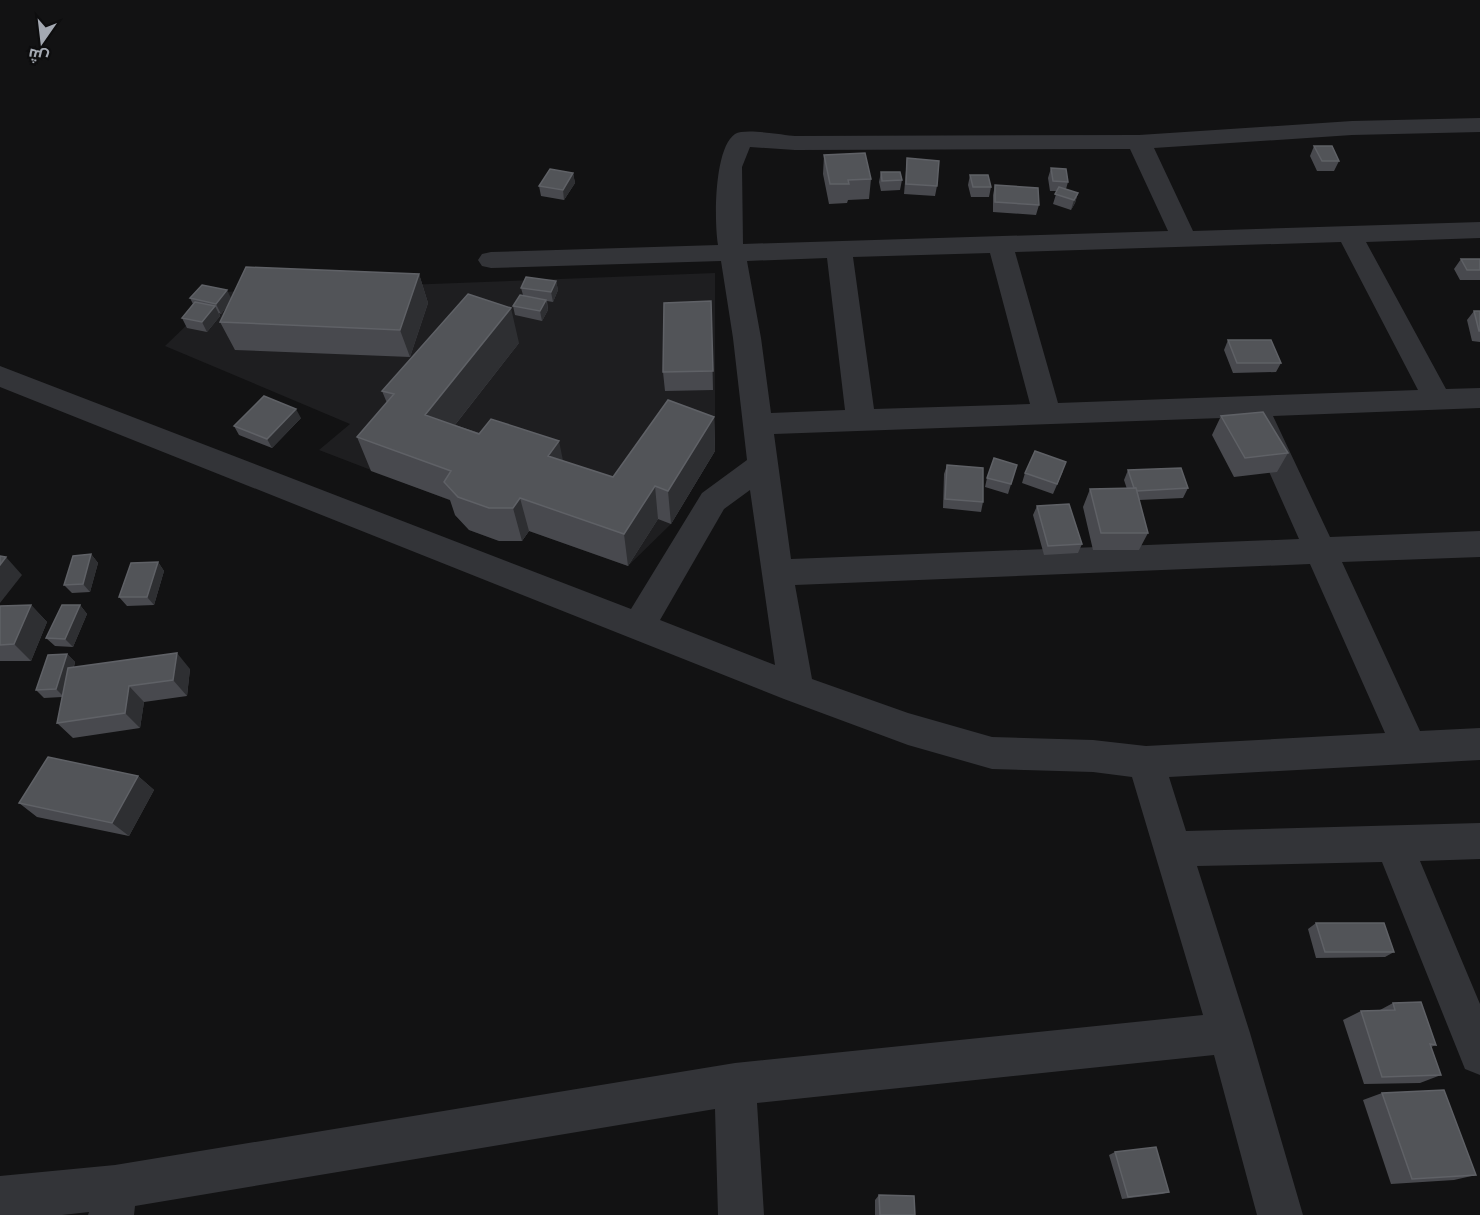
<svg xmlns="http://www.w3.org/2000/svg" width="1480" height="1215" font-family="Roboto,Cairo,sans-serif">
<rect width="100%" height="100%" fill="#121213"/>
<path fill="#1e1e20" d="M715,273V451L671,524L628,566L529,531L522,541H499L469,530L455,515L462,505L319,450L350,424L165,346L221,292Z"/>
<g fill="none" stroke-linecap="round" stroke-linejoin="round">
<path fill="#333438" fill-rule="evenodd" d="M1480,118V132L1352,135L1154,148L1193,231L1480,222V238L1366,242L1446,389L1480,388V408L1273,416L1330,537L1480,531V557L1342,562L1420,731L1480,728V760L1169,777L1186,831L1480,823V859L1420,861L1480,1004V1075L1465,1069L1382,862L1197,866L1250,1033L1303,1215H1257L1214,1055L757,1103L764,1215H718L715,1109L135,1206L134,1215H88L89,1212L62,1215H0V1176L115,1165L735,1063L1203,1015L1132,777L1093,772L992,769L908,745L784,699L0,387V366L631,609L702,493L747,460L733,338L721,261L491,268L482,266L478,260L482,254L491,252L718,245C714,221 714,148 735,134C745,128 783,135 795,136L1139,135L1352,121ZM750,147L795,150L1130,149L1168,231L743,244L742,167ZM1341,242L1418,390L1058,403L1015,252ZM990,253L1030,404L874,409L853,257ZM827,258L845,410L771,413L761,338L747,261ZM1250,417L1247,422L1299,539L791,559L774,434ZM750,490L775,665L660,620L724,509ZM1310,564L1385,733L1146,746L1093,740L992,737L908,713L812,679L795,585Z"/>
</g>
<path fill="#48494e" d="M1314,146L1339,161L1334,171H1317L1310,156Z
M824,155L871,179L869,199L848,200L847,203L829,204L823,174Z
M907,158L937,186L935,196L904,194Z
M1051,168L1068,182L1066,189L1078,193L1075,203L1071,210L1053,204L1057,191H1050L1048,178Z
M881,172L902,180L900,190L881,191L879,182Z
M573,173L575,183L564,200L541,196L539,186Z
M970,175L991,187L989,197H971L968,185Z
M995,185L1039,205L1036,215L993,212V195Z
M1461,259H1480V280H1460L1454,269Z
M419,274L428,303L410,357L235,350L220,322L230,302L221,314L219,313L220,316L207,332L187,328L182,318L193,304L190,298L231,299Z
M556,281L558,290L553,302L547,301L548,310L542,321L515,315L513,306L523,295L521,288Z
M711,301L713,390L665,391L663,372Z
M1474,311H1480V342L1472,341L1467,320Z
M1228,340L1281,363L1276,372L1233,373L1224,350Z
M519,343L455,425L613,477L714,417L715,451L671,524L658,519L628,566L529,531L522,541H499L469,530L455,515L450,500L371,471L357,437L387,403L382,391Z
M1221,416L1288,453L1277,472L1234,477L1212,435Z
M301,418L272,448L239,435L234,426Z
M947,465L983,502L981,512L943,508L944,474Z
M1017,465L1008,494L985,487L987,478Z
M1128,470L1188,488L1183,498L1139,500L1148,533L1139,550H1093L1083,507L1090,489H1127L1124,480Z
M1063,471L1053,494L1022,483L1025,473Z
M1037,506L1082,544L1078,553L1044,555L1033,515Z
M91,554L98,563L90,592L72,593L64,585Z
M158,562L164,571L154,605L127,606L119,597Z
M31,605L47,622L31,661H0V606Z
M80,605L87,614L73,647L55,646L46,638Z
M67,654L75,662L74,667L190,669L187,696L144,702L140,728L73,738L57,723L62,697L44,698L36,690Z
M138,776L154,790L129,836L37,817L19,803Z
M1316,923L1394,952L1385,957L1316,958L1308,929Z
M1393,1003L1436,1045L1431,1047L1441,1075L1420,1083L1364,1084L1343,1020L1361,1011L1380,1010Z
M1382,1093L1476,1175L1454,1180L1391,1184L1363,1100Z
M1115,1152L1169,1192L1162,1194L1122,1199L1109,1155Z
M879,1195L915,1215H875V1200Z"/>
<path fill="#2e2f32" d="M573,173L575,183L564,200L563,190Z
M1078,193L1075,203L1071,210L1074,200Z
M419,274L428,303L410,357L400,330Z
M556,281L558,290L553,302L551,292Z
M227,290L232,300L221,314L216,304Z
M546,300L548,310L542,321L540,311Z
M215,306L220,316L207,332L202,322Z
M511,308L519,343L436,449L425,415Z
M296,409L301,418L272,448L267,439Z
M714,417L715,451L671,524L668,491Z
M559,441L566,475L548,456Z
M655,486L658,519L628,566L624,534Z
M520,498L529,531L522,541L513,508Z
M91,554L98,563L90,592L83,584Z
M6,557L22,575L0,603V565Z
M158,562L164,571L154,605L147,597Z
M31,605L47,622L31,661L14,644Z
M80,605L87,614L73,647L65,639Z
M177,653L190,669L187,696L173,680Z
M67,654L75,662L64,697L56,689Z
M129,686L144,702L140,728L125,713Z
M138,776L154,790L129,836L112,823Z"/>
<path fill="#525458" stroke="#5f6166" stroke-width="1.5" d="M1314,146H1332L1339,161H1322Z
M865,153L871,179L848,180L849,184H830L824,155Z
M907,158L939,161L937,186L906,184Z
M1051,168L1066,169L1068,182L1053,181Z
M550,169L573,173L563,190L539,186Z
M881,172H900L902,180L882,181Z
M970,175H988L991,187H973Z
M995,185L1038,188L1039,205L995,202Z
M1059,187L1078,193L1074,200L1055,194Z
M1461,259H1480V270H1467Z
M246,267L419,274L400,330L220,322Z
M526,277L556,281L551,292L521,288Z
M202,285L227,290L216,304L190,298Z
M468,294L511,308L425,415L479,434L491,419L559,441L548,456L613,477L668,400L714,417L668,491L655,486L624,534L520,498L513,508H489L458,497L444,482L451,471L357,437L394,394L382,391Z
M520,295L546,300L540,311L513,306Z
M711,301L713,371L663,372L664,303Z
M195,302L215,306L202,322L182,318Z
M1474,311H1480V331H1479Z
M1228,340H1271L1281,363H1237Z
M264,396L296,409L267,439L234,426Z
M1263,412L1288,453L1245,458L1221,416Z
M1035,451L1066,462L1057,484L1025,473Z
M994,458L1017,465L1011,484L987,478Z
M947,465L983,468V502L945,499Z
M1181,468L1188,488L1137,491L1136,488H1134L1128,470Z
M1136,488L1148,533H1101L1090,489Z
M1069,504L1082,544L1048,546L1037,506Z
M91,554L83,584L64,585L73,556Z
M0,556L6,557L0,565Z
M158,562L147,597H119L131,563Z
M31,605L14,644L0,645V606Z
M62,605H80L65,639L46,638Z
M177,653L173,680L129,686L125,713L57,723L68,668Z
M67,654L56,689L36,690L48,655Z
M48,757L138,776L112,823L19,803Z
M1316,923H1384L1394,952H1325Z
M1421,1002L1436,1045L1430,1044L1441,1075L1382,1077L1361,1011L1395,1010L1393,1003Z
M1444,1090L1476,1175L1412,1179L1382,1093Z
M1156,1147L1169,1192L1128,1197L1115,1152Z
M879,1195L914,1196L915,1215H880Z"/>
<g transform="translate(42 42) rotate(194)" stroke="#0d0d0e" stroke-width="4.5" paint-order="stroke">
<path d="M0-4.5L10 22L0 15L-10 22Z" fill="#a4a9b2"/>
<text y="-9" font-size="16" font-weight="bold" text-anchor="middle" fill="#a4a9b2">ش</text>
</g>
</svg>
